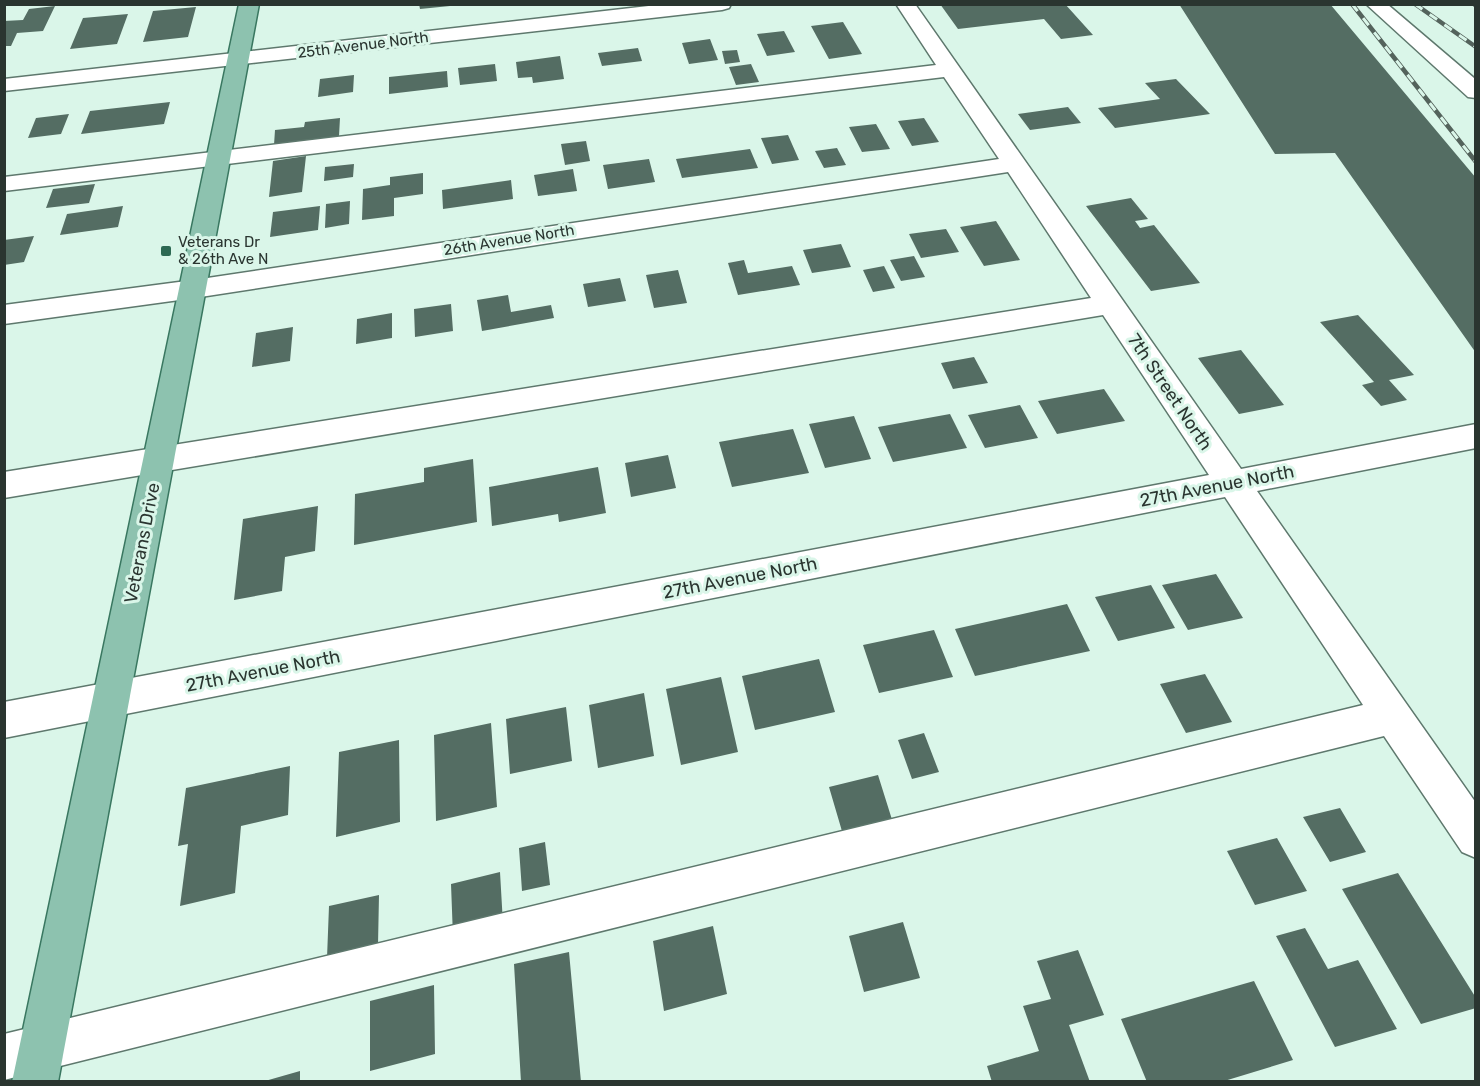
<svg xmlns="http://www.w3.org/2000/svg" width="1480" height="1086" font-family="Rubik,sans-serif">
<rect width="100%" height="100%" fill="#daf6e9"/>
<path fill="#546d63" d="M419,4H450V6L420,9Z
M940,4H1065L1093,35L1061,39L1044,19L958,29Z
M1179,4H1330L1476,178V353L1335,153L1275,154Z
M55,6L43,31L17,33L11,46H4V21L23,20L29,9Z
M196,7L188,37L143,42L153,11Z
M128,14L117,44L70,49L83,18Z
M843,22L862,54L829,59L811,26Z
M784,31L795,52L767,56L757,34Z
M710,39L718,60L689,64L682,43Z
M638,48L642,61L602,66L598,53Z
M737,50L740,62L725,64L722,51Z
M560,56L564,79L533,83L532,77L518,78L516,62Z
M495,64L497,81L460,85L458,68Z
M751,64L759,82L736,85L729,67Z
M447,71L448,87L389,94V77Z
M354,75L353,92L318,97L320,79Z
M1176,79L1210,114L1115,128L1098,108L1160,99L1145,83Z
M170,102L164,124L81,134L90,111Z
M1068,107L1081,123L1030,130L1018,114Z
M69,114L61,134L28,138L36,118Z
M340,118L339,136L274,145L275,130L304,127L305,122Z
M924,118L939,142L912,146L898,121Z
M876,124L890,149L862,152L849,127Z
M788,135L799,160L772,164L761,138Z
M586,141L590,161L565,165L561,144Z
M837,148L846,165L824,168L815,151Z
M750,149L758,168L682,178L676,159Z
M306,156L302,192L269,197L273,161Z
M649,159L655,182L608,189L603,165Z
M354,164L353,177L324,181L325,167Z
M573,169L577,191L538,196L534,175Z
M423,173V194L394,198V216L362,220L363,189L390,185V177Z
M511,180L513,199L443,209L442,190Z
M95,184L89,203L46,208L53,189Z
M1131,198L1148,219L1135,221L1140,228L1154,225L1200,283L1151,291L1086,206Z
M350,201L349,224L325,228L326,204Z
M123,206L118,227L60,235L67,214Z
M320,206L318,230L270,237L273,212Z
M996,221L1020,260L984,266L960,227Z
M946,229L959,252L921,258L909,234Z
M34,236L24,262L4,265V240Z
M841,244L851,267L812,273L803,250Z
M914,256L925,277L901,281L890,260Z
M744,260L748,273L792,266L800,285L738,295L728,263Z
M884,266L895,288L873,292L863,270Z
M678,270L687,303L654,308L646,275Z
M620,278L626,301L588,307L583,284Z
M508,295L511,312L551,305L554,318L482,331L477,300Z
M451,304L453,331L415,337L414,309Z
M392,313V338L356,344L357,319Z
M1358,315L1414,375L1389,380L1407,400L1381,406L1362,385L1374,382L1320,322Z
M293,327L290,361L252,367L256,333Z
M1241,350L1284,405L1239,414L1198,358Z
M974,357L988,383L953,389L941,363Z
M1104,389L1125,421L1057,434L1038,401Z
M1020,405L1038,438L985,448L968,415Z
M950,414L967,448L893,462L878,427Z
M854,416L871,459L825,468L809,424Z
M793,429L809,473L732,487L719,442Z
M668,455L676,488L631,497L625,463Z
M473,459L477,522L354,545L355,494L424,482V468Z
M598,467L606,513L559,522L558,514L492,526L489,487Z
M318,506L315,551L285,557L282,591L234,600L243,519Z
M1216,574L1243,618L1188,630L1162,585Z
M1151,585L1175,628L1118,641L1095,597Z
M1067,604L1090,651L975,676L955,629Z
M934,630L953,677L879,693L863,645Z
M819,659L835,712L755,730L742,676Z
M1205,674L1232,722L1186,733L1160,684Z
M721,677L738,752L681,765L666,689Z
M644,693L654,756L598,768L589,705Z
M566,707L572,761L510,774L506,719Z
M491,723L497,807L436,821L434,735Z
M924,733L939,772L912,779L898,740Z
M399,740L400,822L336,837L339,752Z
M290,766L288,815L241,826L235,893L180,906L188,844L178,846L186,788Z
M878,775L894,826L844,838L829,787Z
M1340,808L1366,852L1330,862L1303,817Z
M1277,838L1307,891L1255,905L1227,851Z
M545,842L550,885L522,891L519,848Z
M500,872L503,924L453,937L451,884Z
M1398,873L1476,998V1008L1421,1024L1342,889Z
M379,895L378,945L327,958L329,906Z
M903,922L920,978L864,992L849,936Z
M713,926L727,994L664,1011L653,941Z
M1305,928L1328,969L1358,960L1397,1029L1335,1047L1276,936Z
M1078,950L1104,1015L1069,1025L1090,1082H992L987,1066L1039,1051L1023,1006L1051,999L1037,961Z
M569,952L581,1082H521L514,964Z
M1254,981L1293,1060L1221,1082H1147L1121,1019Z
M434,985L435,1054L370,1071V1001Z
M300,1071V1082H266L265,1081Z"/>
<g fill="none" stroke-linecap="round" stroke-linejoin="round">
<g stroke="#5e786d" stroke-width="3">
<path id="minor" d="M666,4H731L729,8L722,10L4,91V79Z
M896,4H915L1241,469L1476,424V448L1257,491L1476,803V858L1462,852L1384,736L4,1080V1034L1363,705L1225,497L4,738V702L1209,475L1103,315L4,498V472L1091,298L1008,172L194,298L4,324V305L194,280L999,159L944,77L4,191V177L936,65Z
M1366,4H1387L1474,78L1476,98L1468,97Z"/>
</g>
<g stroke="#397760" stroke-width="3">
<path id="major" d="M239,4H259L58,1082H12Z"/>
</g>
<use href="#minor" fill="#fff" fill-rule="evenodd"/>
<use href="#major" fill="#8dc2af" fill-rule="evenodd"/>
<g stroke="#54635c" stroke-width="4.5">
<path id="rail" d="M1352,4L1476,162
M1415,4L1476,47
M1474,4L1476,6"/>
</g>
<use href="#rail" stroke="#daf6e9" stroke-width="3" stroke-dasharray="9" stroke-linecap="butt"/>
</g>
<rect fill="#2d6953" stroke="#daf6e9" stroke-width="2" x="160" y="245" width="12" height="12" rx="3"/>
<g text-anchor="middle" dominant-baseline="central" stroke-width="6" stroke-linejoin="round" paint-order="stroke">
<g font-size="15" fill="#2a3530" stroke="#daf6e9">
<text transform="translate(363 45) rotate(-7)">25th Avenue North</text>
<text transform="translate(509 240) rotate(-9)">26th Avenue North</text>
</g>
<g font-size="15" fill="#2a3530" stroke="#daf6e9" text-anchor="start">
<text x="178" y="242">Veterans Dr<tspan x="178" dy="17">&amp; 26th Ave N</tspan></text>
</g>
<g font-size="18" fill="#2a3530" stroke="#daf6e9">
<text transform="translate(1170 392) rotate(56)">7th Street North</text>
<text transform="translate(1217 486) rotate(-11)">27th Avenue North</text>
<text transform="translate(142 543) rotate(-79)">Veterans Drive</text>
<text transform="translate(740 578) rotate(-11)">27th Avenue North</text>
<text transform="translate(263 671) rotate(-11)">27th Avenue North</text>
</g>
</g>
<rect width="1480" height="1086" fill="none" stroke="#2a3530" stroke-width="12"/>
</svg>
